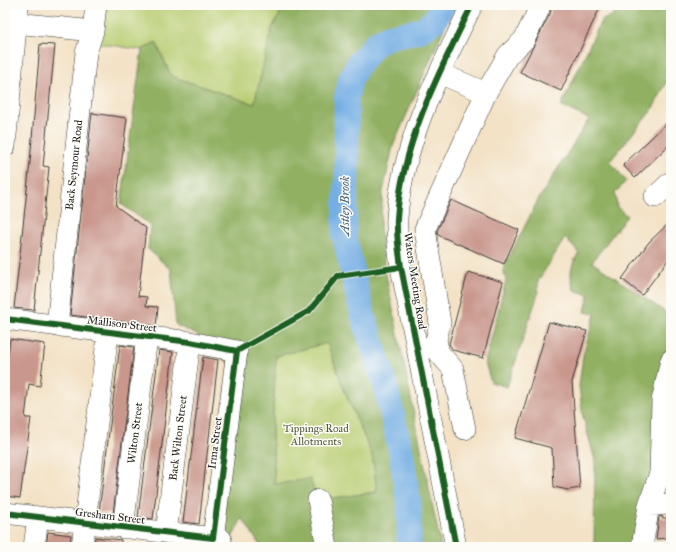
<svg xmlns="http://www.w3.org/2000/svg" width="676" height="552" font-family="'IM FELL Great Primer',serif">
<rect width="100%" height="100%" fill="#fdfcf7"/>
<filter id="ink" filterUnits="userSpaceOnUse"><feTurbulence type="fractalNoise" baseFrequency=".025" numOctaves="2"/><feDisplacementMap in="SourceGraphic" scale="8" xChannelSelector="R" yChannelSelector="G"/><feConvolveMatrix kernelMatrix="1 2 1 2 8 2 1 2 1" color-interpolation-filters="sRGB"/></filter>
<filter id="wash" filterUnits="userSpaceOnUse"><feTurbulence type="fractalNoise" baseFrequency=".012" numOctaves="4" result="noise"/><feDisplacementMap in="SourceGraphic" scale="16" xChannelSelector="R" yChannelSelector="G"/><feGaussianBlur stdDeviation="0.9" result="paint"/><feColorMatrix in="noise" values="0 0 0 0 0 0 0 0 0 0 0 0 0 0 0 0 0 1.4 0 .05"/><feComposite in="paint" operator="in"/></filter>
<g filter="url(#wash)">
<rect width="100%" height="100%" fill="#f3e2c6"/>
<path fill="#b7cc70" stroke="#6a7446" d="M103,5H285L272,28L255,105L171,76L156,42L142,50L98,43Z
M327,343L345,392L372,455L378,492L318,500L275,485L272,433L276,356Z"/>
<path fill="#91b062" stroke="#56663f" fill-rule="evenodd" d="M285,5H454L393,146L383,191L380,227L385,270L441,547H261L242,518L232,538L207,534L230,363L219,357L197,335L176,325L171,270L148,249L150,225L121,204L142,50L156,42L171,76L254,104L272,28ZM327,343L345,392L372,455L377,492L318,500L310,479L275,484L272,433L276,356Z
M632,5H671V58L666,72L670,76L652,110L610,161L626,181L615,193L617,207L627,216L592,262L671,316V342L661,377L655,473L636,547H594L595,460L583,417L579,386L583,355L595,314L585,312L589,295L574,290C569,276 570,265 579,253L565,238L538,281V294L507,387L491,382L485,363L506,280L503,269L538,200L589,119L561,106L601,21Z"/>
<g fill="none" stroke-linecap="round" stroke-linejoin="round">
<path stroke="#74aee4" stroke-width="25" d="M409,547V504L401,452L385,384L362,313L344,235L347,175L346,99L350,80L358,64L376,43L388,37L421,30L434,21L443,5"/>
</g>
<g id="blocks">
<path fill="#c9978c" d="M552,5H601L561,91L520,72L550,14Z
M40,44L55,45L43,166L49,167L34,310L14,308L30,162Z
M92,113L127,118L116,206L146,228L138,296L147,297L146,306L158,307L156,326L70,315Z
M671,119V143L635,178L623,165Z
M451,200L519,230L504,264L438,235L437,231Z
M671,221V256L642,295L622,279L649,242Z
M468,272L503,282L483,358L453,350L449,344Z
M549,322L587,331L572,382L580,488L568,490L554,487L552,448L515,438Z
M10,339L45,344L40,386L29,384L25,418H31L20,498L5,496V375Z
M120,345L134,347L113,514L99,512Z
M159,350L173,352L153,519L138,517Z
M203,357L218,360L199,524L183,522Z
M662,516V518H671V538L656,539L659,517Z
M48,532L71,535L70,547H46Z
M95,537L121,540V547H94Z"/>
</g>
</g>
<g filter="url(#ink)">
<use href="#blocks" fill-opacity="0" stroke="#3c3a36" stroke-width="1"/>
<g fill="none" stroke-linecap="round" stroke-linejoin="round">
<g stroke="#3c3a36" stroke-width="22">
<path id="minor" d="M16,23L93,31
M439,73L486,93
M5,146L18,5
M655,197L671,182
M5,319L190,342L237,351L213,538
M57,326L86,53L93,31L96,5
M465,429L453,369L439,353L436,340L440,323L425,229L486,93L508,55L524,40L539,9V5
M318,500L327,547
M649,505L671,504
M5,513L213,538L221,539V545
M123,528L147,337
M166,533L190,342
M34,547L38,518
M82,547L108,332
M456,547L401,267C399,251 396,235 397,218C402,143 439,72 472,5
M642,547L649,505L660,473L662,401L671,360"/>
</g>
<use href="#minor" stroke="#fff" stroke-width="21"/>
<g stroke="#fdfcf7" stroke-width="8">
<path id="cycleway" d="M5,319L190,342L237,351
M237,351L309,311L338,276L401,267
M5,513L213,538L237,351
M456,547L401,267C399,251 396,235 397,218C402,143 439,72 472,5"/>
</g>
<use href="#cycleway" stroke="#1b5e20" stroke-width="6"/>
</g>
</g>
<g text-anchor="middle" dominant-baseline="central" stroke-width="3" stroke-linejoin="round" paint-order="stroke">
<g font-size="11" fill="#1c1c1c" stroke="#fdfcf7">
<text transform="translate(74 165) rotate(-84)">Back Seymour Road</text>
<text transform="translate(415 281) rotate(81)">Waters Meeting Road</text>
<text transform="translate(122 324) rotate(7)">Mallison Street</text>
<text transform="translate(135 433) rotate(-83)">Wilton Street</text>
<text transform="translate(178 438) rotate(-83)">Back Wilton Street</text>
<text transform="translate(215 443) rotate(-83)">Irma Street</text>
<text transform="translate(110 516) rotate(7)">Gresham Street</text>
</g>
<g font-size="11" fill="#525a39" stroke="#fdfcf7">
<text x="316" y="428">Tippings Road<tspan x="316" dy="13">Allotments</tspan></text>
</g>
<g font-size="12" font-style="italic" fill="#445e76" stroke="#fdfcf7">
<text transform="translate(345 206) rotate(-90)">Astley Brook</text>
</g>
</g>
<rect width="676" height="552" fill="none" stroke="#fdfcf7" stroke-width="20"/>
</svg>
